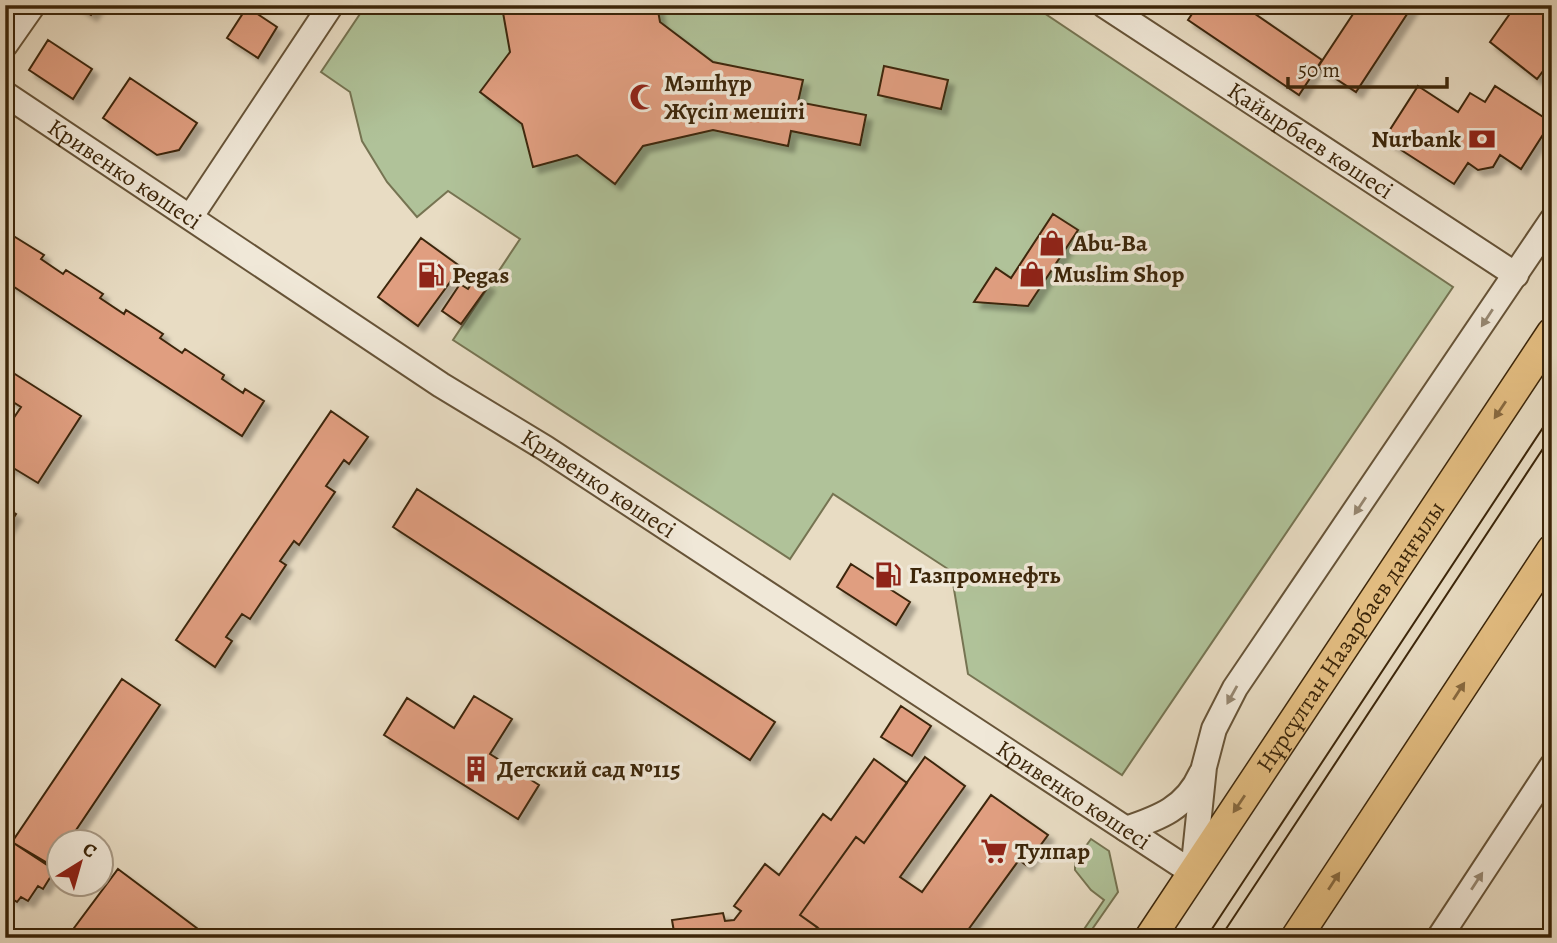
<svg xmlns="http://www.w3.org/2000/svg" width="1557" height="943" font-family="Alegreya,serif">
<defs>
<filter id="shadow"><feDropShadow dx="6" dy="6" stdDeviation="2" flood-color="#0004"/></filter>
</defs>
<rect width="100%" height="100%" fill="#e8dcc3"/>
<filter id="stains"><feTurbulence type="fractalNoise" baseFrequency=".00286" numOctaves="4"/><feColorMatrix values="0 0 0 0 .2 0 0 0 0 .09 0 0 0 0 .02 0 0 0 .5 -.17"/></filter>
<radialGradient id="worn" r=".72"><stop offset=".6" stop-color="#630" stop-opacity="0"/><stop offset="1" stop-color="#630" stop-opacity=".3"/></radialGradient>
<path fill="#b0c299" stroke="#767452" stroke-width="2" d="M366,5H1032L1453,287L1122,775L968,674L951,571L833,494L790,559L453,340L520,239L448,191L417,217L387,182L362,141L350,92L321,72Z
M1091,839L1109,851L1118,892L1086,938H1078L1104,900L1091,890L1075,870V861Z"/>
<path fill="#e09e80" stroke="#3c260a" stroke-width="2" filter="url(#shadow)" d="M76,5H98L91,15Z
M510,5H657L660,22L713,62L803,80L798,102L866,115L860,145L791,131L788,146L713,130L643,146L615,184L577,155L533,167L522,124L480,92L510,52L502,7Z
M1198,5H1242L1322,60L1299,95L1188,20Z
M1359,5H1413L1356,92L1318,67Z
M1516,5L1527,10L1530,5H1535L1549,15L1552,11V71L1546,67L1537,79L1490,42Z
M247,7L277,27L258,58L227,38Z
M48,40L92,69L73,99L29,70Z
M884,66L948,80L941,109L878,95Z
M130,78L197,123L179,150L157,155L103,118Z
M1418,86L1458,112L1470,93L1485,102L1495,86L1551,122L1521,169L1500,155L1493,167L1478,170L1468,163L1454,184L1384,139Z
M1053,214L1078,230L1028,306L974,302L996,268L1011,278Z
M7,232L44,255L41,259L63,274L66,270L103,294L100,298L124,314L126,310L163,334L160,338L182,353L185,349L224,375L222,379L243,393L245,389L264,401L242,436L5,281Z
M421,238L461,267L418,326L378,297Z
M476,277L489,285L461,324L442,311L460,284L468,289Z
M7,369L81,416L38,483L10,466L5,474V431L21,407L5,397Z
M331,411L368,437L349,464L344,460L326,486L335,492L299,545L294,541L280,561L286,565L250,619L242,614L226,637L232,641L215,667L176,640Z
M417,489L775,722L750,760L393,527Z
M5,507L16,514L5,531Z
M851,564L910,602L896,625L837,587Z
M122,679L160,705L68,842H60V853L50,867L12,842Z
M474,696L512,719L490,754L539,785L518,819L384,735L407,698L454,728Z
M901,706L931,726L912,756L881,737Z
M925,757L965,786L900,877L922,892L991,795L1048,835L1026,865L1019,860L968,930L978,938H832L800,915L856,837L864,843Z
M874,759L907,783L864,843L856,837L800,915L817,927L809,938H675L672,920L723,913L725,921L734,920L741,911L734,906L765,864L779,875L823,814L831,820Z
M12,842L56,868L43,889L38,886L28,901L21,897L17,902L5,894V851Z
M118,869L210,938H87L74,928Z"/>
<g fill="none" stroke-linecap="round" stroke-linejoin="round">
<g stroke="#675438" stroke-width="28">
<g id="minor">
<path id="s1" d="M1104,5L1516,275"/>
<path d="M5,45L33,5"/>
<path id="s2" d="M5,94L441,385L545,448L1193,873L1204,767L1214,729L1235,688L1552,220"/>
<path d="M191,216L331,5"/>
<path d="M1126,829C1159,818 1186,808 1201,774"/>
<path d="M1439,938L1552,766"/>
</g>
</g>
<g stroke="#3c260a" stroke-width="33">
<g id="major">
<path id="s3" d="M1150,938L1552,333"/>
<path d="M1296,938L1552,550"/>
</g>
</g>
<use href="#minor" stroke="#f0e8d8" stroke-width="24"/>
<use href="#major" stroke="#e4be82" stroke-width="30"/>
<path stroke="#3c260a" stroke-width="2" d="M1206,938L1552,414
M1220,938L1552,435"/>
</g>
<defs><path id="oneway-solid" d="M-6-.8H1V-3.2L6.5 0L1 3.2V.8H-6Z" transform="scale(1.75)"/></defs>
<g fill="#968771">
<use href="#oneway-solid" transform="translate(1487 318) rotate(123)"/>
<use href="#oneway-solid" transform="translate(1360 506) rotate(124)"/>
<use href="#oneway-solid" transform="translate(1232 695) rotate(119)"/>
<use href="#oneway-solid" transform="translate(1477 881) rotate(-57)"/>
</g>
<g fill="#886a40">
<use href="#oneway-solid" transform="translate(1500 410) rotate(124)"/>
<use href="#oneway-solid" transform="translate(1459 691) rotate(-57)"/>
<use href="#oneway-solid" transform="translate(1239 804) rotate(124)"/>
<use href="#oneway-solid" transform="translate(1334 881) rotate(-57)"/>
</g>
<defs>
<g id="mosque-bare" transform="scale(2.1)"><path d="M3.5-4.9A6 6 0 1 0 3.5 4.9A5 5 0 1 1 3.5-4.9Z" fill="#8f2418" stroke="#f0e8d8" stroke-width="2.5" paint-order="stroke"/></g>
<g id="bank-bare" transform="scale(2.1)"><path d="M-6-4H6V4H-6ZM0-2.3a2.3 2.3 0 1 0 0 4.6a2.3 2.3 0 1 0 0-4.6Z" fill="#8f2418" stroke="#f0e8d8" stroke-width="2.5" paint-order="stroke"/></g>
<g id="shop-bare" transform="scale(2.1)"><path d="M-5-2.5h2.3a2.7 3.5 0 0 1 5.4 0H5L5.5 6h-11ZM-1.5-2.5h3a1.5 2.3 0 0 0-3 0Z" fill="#8f2418" stroke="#f0e8d8" stroke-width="2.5" paint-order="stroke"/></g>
<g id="fuel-bare" transform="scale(2.1)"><path d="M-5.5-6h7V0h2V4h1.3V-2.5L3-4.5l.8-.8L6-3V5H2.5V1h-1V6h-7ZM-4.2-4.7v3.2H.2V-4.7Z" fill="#8f2418" stroke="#f0e8d8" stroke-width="2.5" paint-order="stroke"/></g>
<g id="building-bare" transform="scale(2.1)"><path d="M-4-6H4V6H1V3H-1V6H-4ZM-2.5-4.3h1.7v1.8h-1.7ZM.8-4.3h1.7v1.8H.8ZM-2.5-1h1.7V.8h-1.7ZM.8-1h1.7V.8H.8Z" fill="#8f2418" stroke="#f0e8d8" stroke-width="2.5" paint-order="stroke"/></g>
<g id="supermarket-bare" transform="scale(2.1)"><path d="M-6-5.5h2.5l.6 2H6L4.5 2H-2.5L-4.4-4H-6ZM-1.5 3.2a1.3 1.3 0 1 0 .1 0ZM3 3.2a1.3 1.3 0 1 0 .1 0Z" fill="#8f2418" stroke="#f0e8d8" stroke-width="2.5" paint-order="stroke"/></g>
</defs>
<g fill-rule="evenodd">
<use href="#mosque-bare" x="643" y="97"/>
<use href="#bank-bare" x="1482" y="139"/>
<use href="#shop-bare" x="1052" y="243"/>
<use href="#shop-bare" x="1032" y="274"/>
<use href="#fuel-bare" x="431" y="275"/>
<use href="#fuel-bare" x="888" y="575"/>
<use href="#building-bare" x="476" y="769"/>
<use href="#supermarket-bare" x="994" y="851"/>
</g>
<g text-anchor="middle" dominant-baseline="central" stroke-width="7" stroke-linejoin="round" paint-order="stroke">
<g font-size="24" font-weight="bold" fill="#3c260a" stroke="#f0e8d8" text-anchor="start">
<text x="664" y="83">Мәшһүр<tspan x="664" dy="28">Жүсіп мешіті</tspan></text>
<text x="1461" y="139" text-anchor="end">Nurbank</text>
<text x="1073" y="243">Abu-Ba</text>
<text x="1053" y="274">Muslim Shop</text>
<text x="452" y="275">Pegas</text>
<text x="909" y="575">Газпромнефть</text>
<text x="497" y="769">Детский сад №115</text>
<text x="1015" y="851">Тулпар</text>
</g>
<g font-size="24" fill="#3c260a" stroke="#f0e8d8">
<text stroke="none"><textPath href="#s1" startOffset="247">Қайырбаев көшесі</textPath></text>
<text stroke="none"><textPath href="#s2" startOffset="144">Кривенко көшесі</textPath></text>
<text stroke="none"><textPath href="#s2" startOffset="710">Кривенко көшесі</textPath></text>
<text stroke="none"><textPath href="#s3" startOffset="362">Нұрсұлтан Назарбаев даңғылы</textPath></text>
<text stroke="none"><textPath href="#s2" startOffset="1278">Кривенко көшесі</textPath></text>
</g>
</g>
<rect width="1557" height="943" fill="none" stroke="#e8dcc3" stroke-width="28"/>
<rect x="7" y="7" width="1543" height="929" fill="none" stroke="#3c260a" stroke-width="3.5"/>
<rect x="14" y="14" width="1529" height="915" fill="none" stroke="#3c260a" stroke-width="2"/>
<g transform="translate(80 863) rotate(37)"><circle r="33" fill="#f0e8d8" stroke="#a89a86" stroke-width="2"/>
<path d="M0-5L12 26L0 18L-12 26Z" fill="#8f2418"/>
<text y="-10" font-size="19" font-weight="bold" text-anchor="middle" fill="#3c260a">С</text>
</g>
<path d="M1288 77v10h159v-10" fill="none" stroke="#3c260a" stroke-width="3.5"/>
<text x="1298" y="77" font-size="21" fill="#3c260a" stroke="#f0e8d8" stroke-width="5" paint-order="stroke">50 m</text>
<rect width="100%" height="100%" filter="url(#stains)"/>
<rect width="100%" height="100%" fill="url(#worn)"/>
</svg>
